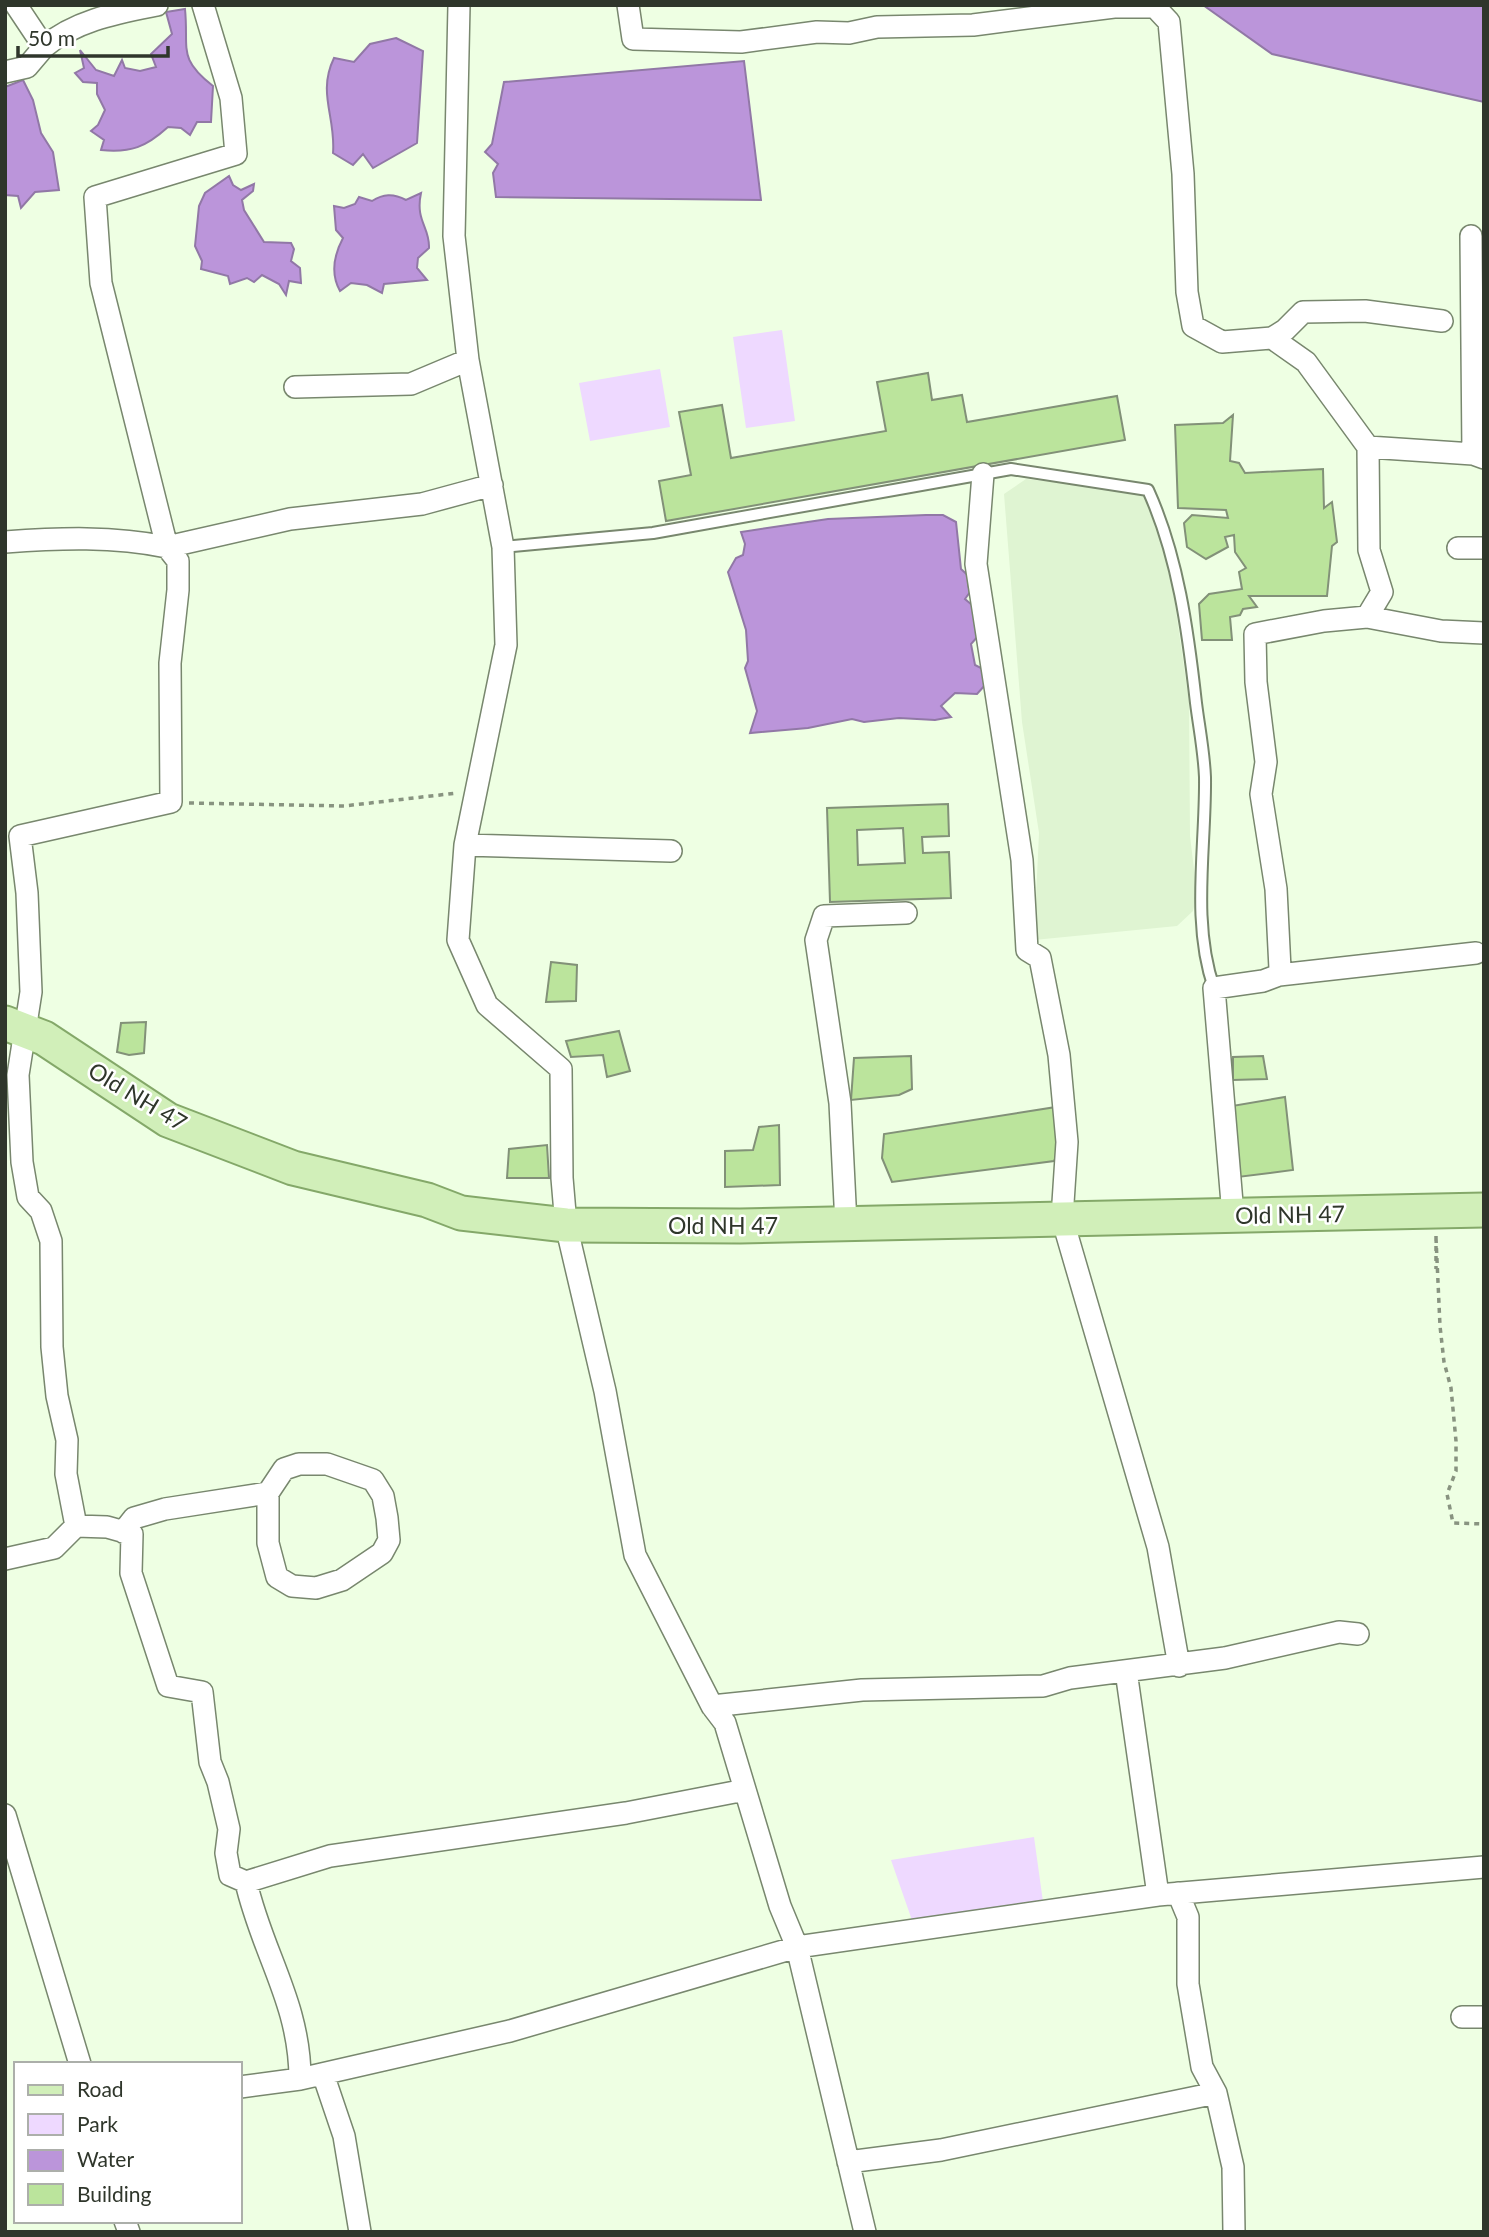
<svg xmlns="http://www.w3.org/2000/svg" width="1489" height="2237" font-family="Lato,sans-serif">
<rect width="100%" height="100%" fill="#eeffe3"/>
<path fill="#dff4d2" d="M1026,479L1144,492L1164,527L1189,702L1190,836L1197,894L1193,911L1177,926L1034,940L1039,833L1022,722L1004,494Z"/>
<path fill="#eed9ff" d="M782,330L795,421L746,428L733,337Z
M660,369L670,427L590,441L579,383Z
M1034,1837L1044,1909L914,1926L891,1860Z"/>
<path fill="#bb95da" stroke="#9178a6" stroke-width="2" d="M1203,5H1484V102L1272,54Z
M185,9C189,49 177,58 213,86L211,122H197L190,135L181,128L168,127C146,147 131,153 101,150L104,140L91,131L98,125L105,110L97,94V83L83,82L75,73L84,68L80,50L96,70L114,76L122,60L125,68L140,71L156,67L151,54L172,34L166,12Z
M396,38L423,51L417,143L373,168L363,154L353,165L333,153C336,117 317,93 334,58L354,62L370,44Z
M744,61L761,200L496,197L493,173L498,164L485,152L492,144L504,82Z
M23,80L33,100L41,133L53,152L59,190L35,192L21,208L18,196L5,195V87Z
M229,176L233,185L241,190L254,184L253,191L242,200L244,210L264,242L291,243L294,249L291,261L300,268L301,283L289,281L286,295L279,284L262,275L254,282L247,278L230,284L228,276L201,269L202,261L195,246L199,206L205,193Z
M421,193C415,221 430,227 429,248L418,258L417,268L427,280L384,284L382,293L367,285L351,283L340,291C330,273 334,255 343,238L336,230L334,206L344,208L355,204L359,197L372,201C383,194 393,193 406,200Z
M926,515H943L956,522L961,569L973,580L968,584L970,592L965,599L972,605L979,635L971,644L975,665L987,671L986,684L977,694L955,693L941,706L951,717L935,720L899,718L864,722L852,719L808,728L750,733L757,711L745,668L748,661L746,630L728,572L736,558L743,555L745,544L741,532L828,519Z"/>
<path fill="#bbe49c" stroke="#829178" stroke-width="2" fill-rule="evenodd" d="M928,373L932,400L962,395L967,422L1117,396L1125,440L666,521L659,481L691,475L679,412L722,405L731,458L886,431L877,382Z
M1233,415L1230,461L1239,463L1245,473L1323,469L1324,508L1332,502L1337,542L1332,546L1327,596H1249L1257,607L1243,609L1240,615L1230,617L1232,640H1202L1199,604L1209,594L1242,589L1239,572L1246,568L1235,552L1234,535L1225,537L1228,547L1206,559L1187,547L1184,523L1192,515L1228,518L1226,510L1178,508L1175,425L1223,423Z
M948,804L949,836L922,837L923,853L949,852L951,898L830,902L827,808ZM903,828L905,863L858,865L857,830Z
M551,962L577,965L576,1001L546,1002Z
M146,1022L144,1053L129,1055L117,1052L121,1023Z
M619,1031L630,1071L607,1077L603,1055L571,1057L566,1041Z
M911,1056L912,1089L899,1095L851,1100L854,1058Z
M1263,1056L1267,1079L1233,1080V1057Z
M1285,1097L1293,1170L1238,1177L1232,1106Z
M1056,1107L1060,1150L1054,1161L892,1182L882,1158L884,1134Z
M779,1125L780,1185L725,1187V1151L753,1150L759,1127Z
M547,1145L549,1178H507L509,1149Z"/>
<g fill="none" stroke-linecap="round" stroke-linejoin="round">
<g stroke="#78876e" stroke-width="14">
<path id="lane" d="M503,547L653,533L1011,469L1148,490C1178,556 1188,631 1196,703C1199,727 1204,752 1205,777C1206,846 1191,922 1214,988"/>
</g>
<g stroke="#78876e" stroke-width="24">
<path id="street" d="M203,5L231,98L236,154L95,197L101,283L167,547L290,519L422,504L492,485
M459,5L454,236L468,360L503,547L506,645L465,845L458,940L487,1005L561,1069L562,1178L566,1225L605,1391L635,1555L712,1706L725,1723L780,1906L797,1947L865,2232
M628,5L633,39L741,42L817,32L849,33L877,27L973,25L1114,7H1155L1169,22L1183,174L1187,292L1193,326L1222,342L1272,338L1306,362L1368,447L1369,550L1382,592L1367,617L1324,621L1255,634L1256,682L1266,762L1261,794L1276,889L1280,969L1279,975L1263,981L1214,988L1233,1215
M44,47C76,20 117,13 157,5
M5,72L27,67L44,47L16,5
M1471,236L1473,454
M1272,338L1285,330L1303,312L1365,311L1442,321
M295,387L411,384L468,360
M1368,447L1473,454L1484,458
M983,474L976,564L1022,860L1027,950L1040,958L1059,1055L1067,1142L1062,1218L1158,1547L1179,1666
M5,542C60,538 113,536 167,547L178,561V590L170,663L171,802L20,836L27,893L31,992L18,1075L22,1162L28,1197L41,1211L51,1241L52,1347L57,1396L67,1440L66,1474L76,1526L107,1527L132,1534L131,1573L168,1686L202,1692L210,1762L218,1782L229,1829L226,1853L230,1875L246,1882
M1458,548H1484
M1367,617L1441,631L1484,633
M465,845L671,851
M1279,975L1476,953
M846,1224L840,1103L816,940L824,916L906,913
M123,1532L134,1518L165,1509L268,1493L284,1469L299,1464H327L373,1480L383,1496L387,1518L389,1540L382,1553L342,1580L316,1588L292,1586L277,1577L268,1543V1493
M5,1559L54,1548L76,1526
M1126,1671L1158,1895
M712,1706L862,1690L1043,1686L1070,1678L1225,1658L1339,1632L1358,1634
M5,1815L80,2064
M1178,1893L1188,1917V1984L1202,2067L1216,2093L1233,2167L1234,2232
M1462,2017H1484
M323,2074L344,2136L360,2232
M300,2079C300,2003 262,1953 246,1882L330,1856L626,1813L745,1790
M240,2087L300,2079L510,2031L797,1947L1158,1895L1484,1867
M848,2162L941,2150L1216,2093
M125,2221L129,2232"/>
</g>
<g stroke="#84a869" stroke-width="37">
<path id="primary" d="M5,1023L44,1038L168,1120L293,1168L427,1200L461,1213L566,1225L740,1226L1484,1210"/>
</g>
<path stroke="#889380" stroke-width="3.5" stroke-dasharray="5 5" stroke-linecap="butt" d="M189,803L344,806L457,793
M1436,1236V1269
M1436,1238L1440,1326L1444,1362L1451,1388L1456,1441V1471L1447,1494L1453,1523L1484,1524"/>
<use href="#lane" stroke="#fff" stroke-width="10"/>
<use href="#street" stroke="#fff" stroke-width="21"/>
<use href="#primary" stroke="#d1efb9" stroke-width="33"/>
</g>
<g text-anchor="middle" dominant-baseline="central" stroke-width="5" stroke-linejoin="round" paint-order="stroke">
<g font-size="23" fill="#2f362b" stroke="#fff">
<text transform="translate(138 1096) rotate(31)">Old NH 47</text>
<text transform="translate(1290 1214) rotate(-1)">Old NH 47</text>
<text x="723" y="1225">Old NH 47</text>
</g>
</g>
<rect width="1489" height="2237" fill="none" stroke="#2f362b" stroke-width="14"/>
<rect x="14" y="2062" width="228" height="161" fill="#ffffff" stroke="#acafaa" stroke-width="2"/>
<rect x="28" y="2085" width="35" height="10" fill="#d1efb9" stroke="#acafaa" stroke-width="2"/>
<text x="77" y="2097" font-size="21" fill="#2f362b">Road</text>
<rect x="28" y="2114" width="35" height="21" fill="#eed9ff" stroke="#acafaa" stroke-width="2"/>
<text x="77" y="2132" font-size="21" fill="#2f362b">Park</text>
<rect x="28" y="2150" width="35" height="21" fill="#bb95da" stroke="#acafaa" stroke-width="2"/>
<text x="77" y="2167" font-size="21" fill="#2f362b">Water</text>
<rect x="28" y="2184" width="35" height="21" fill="#bbe49c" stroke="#acafaa" stroke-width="2"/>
<text x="77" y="2202" font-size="21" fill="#2f362b">Building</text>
<path d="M18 46v10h150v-10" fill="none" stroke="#2f362b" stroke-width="3.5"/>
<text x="28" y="46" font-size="21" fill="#2f362b" stroke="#ffffff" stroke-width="5" paint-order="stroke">50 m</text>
</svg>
